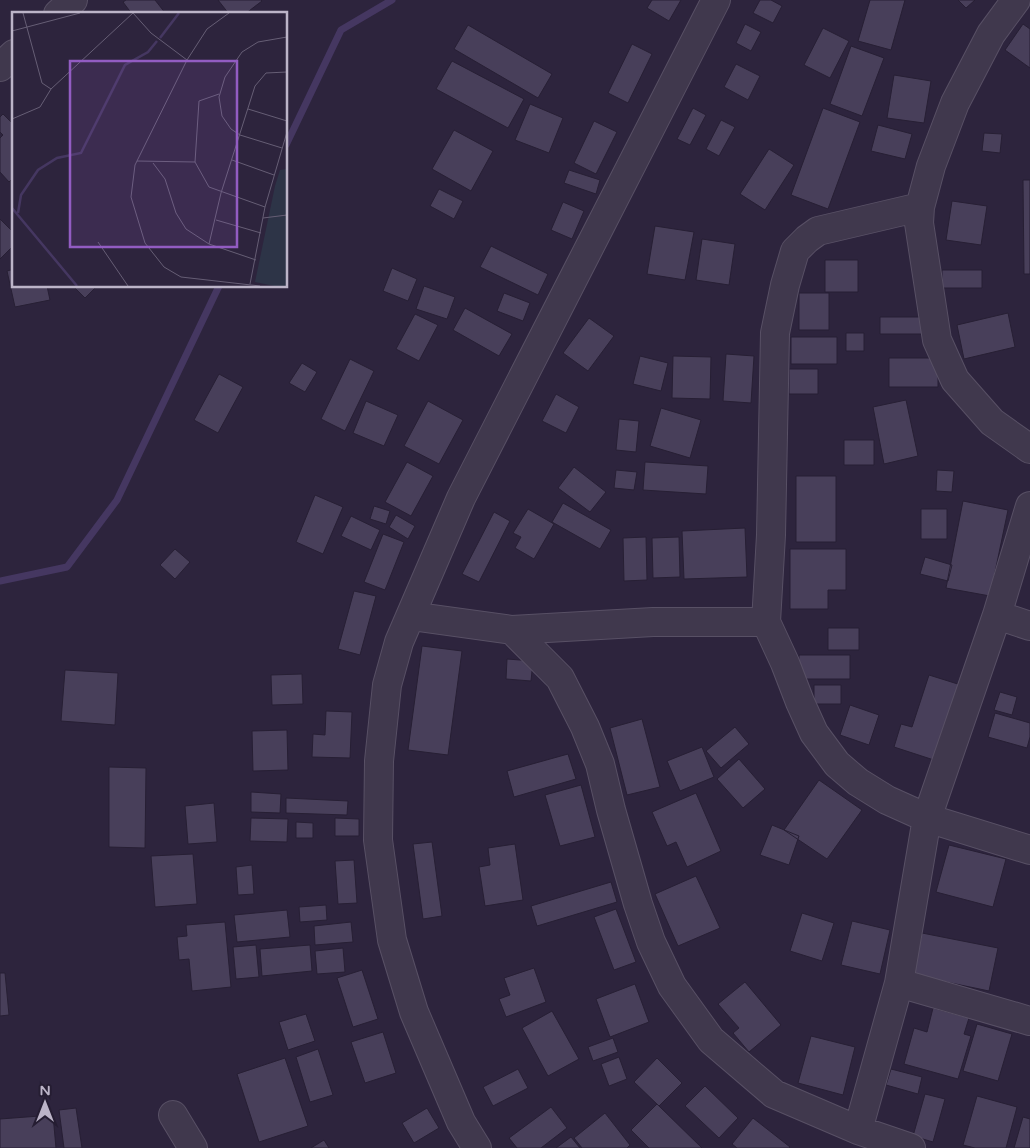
<svg xmlns="http://www.w3.org/2000/svg" width="1030" height="1148" font-family="'Varela Round',sans-serif">
<rect width="100%" height="100%" fill="#2d243d"/>
<g fill="none" stroke-linecap="round" stroke-linejoin="round">
<path stroke="#453761" stroke-width="7" d="M286,145L341,30L392,0
M0,581L67,567L117,500L219,286"/>
</g>
<path fill="#483f5a" stroke="#271f34" d="M126,0H155L166,14H132L123,2Z
M218,0H261L262,1L245,14H229Z
M652,0H681L669,21L647,8Z
M760,0H771L782,6L773,23L753,13Z
M870,0H905L891,50L858,41Z
M958,0H975L966,8Z
M745,24L761,32L751,51L736,43Z
M1023,24L1030,29V68L1005,50Z
M468,25L552,74L538,98L454,49Z
M823,28L849,41L830,78L804,65Z
M632,44L652,54L628,103L608,93Z
M851,46L884,58L862,116L830,104Z
M452,61L524,99L508,128L436,89Z
M736,64L760,76L748,100L724,87Z
M894,75L931,81L924,123L887,118Z
M530,104L563,118L549,153L515,140Z
M693,108L706,115L690,145L677,139Z
M823,108L860,122L828,209L791,195Z
M3,114L14,125V177L9,182L0,172V138L3,135L0,132V117Z
M721,120L735,127L719,156L706,149Z
M594,121L617,132L596,174L574,163Z
M878,125L912,134L905,159L871,151Z
M454,130L493,151L471,191L432,169Z
M984,133L1002,134L1000,153L982,151Z
M769,149L794,165L765,210L740,194Z
M569,170L600,180L596,194L564,183Z
M1023,180H1030V274H1024Z
M439,189L463,201L454,219L430,206Z
M952,201L987,206L981,245L946,240Z
M563,202L584,211L572,239L551,230Z
M0,219L14,233V245L0,259Z
M655,226L694,232L685,280L647,274Z
M702,239L735,244L729,285L696,280Z
M491,246L548,274L538,295L480,267Z
M825,260H858V292H825Z
M392,268L417,279L408,301L383,291Z
M14,269V286H47L50,300L15,307L7,271Z
M942,270H982V288H942Z
M73,286H97L85,298Z
M424,286L455,297L447,319L416,309Z
M504,293L530,303L523,321L497,311Z
M799,293H829V330H799Z
M465,308L512,334L499,356L453,330Z
M1008,313L1015,347L964,359L957,325Z
M415,314L438,325L419,361L396,349Z
M880,317H927V334H880Z
M589,318L614,336L588,371L563,353Z
M846,333H864V351H846Z
M791,337H837V364H791Z
M726,354L754,356L751,403L723,401Z
M640,356L668,363L661,391L633,384Z
M673,356L711,357L710,399L672,398Z
M889,358H938V387H889Z
M350,359L374,371L345,431L321,419Z
M302,363L317,372L305,392L289,383Z
M789,369H818V394H789Z
M219,374L243,387L218,433L194,420Z
M556,394L579,407L566,433L542,421Z
M906,400L918,456L884,464L873,407Z
M366,401L398,415L384,446L353,433Z
M428,401L463,420L439,464L404,446Z
M661,408L701,420L690,458L650,446Z
M619,419L639,421L636,452L616,450Z
M844,440H874V465H844Z
M407,462L433,476L411,516L385,502Z
M645,462L708,466L706,494L643,490Z
M574,467L606,492L590,512L558,488Z
M616,470L637,472L634,490L614,488Z
M937,470L954,471L952,492L936,491Z
M796,476H836V542H796Z
M315,495L343,507L323,554L296,542Z
M963,501L1008,510L990,596L946,588Z
M563,503L611,530L600,549L552,522Z
M374,506L390,511L386,524L370,519Z
M528,509L554,524L534,559L515,548L521,537L513,533Z
M921,509H947V539H921Z
M494,512L510,521L479,582L462,574Z
M396,515L415,526L408,539L389,527Z
M351,516L380,530L371,550L341,536Z
M745,528L747,577L684,579L682,531Z
M383,534L404,542L385,590L364,582Z
M646,537L647,580L624,581L623,538Z
M679,537L680,577L653,578L652,538Z
M175,549L190,562L175,579L160,565Z
M790,549H846V590H828V609H790Z
M925,557L952,565L948,581L920,574Z
M354,591L376,596L360,655L338,649Z
M828,628H859V650H828Z
M422,646L462,651L448,755L408,750Z
M799,655H850V679H799Z
M507,659L533,661L531,681L506,679Z
M65,670L118,673L115,725L61,721Z
M302,674L303,704L272,705L271,675Z
M929,675L961,685L937,761L894,747L901,724L912,727Z
M814,685H841V704H814Z
M1000,692L1017,697L1012,715L994,710Z
M850,705L879,715L869,745L840,735Z
M326,711L352,712L350,758L312,757L313,734L325,735Z
M995,713L1030,723V737L1027,748L988,737Z
M642,719L660,787L627,795L610,728Z
M735,727L749,744L721,768L706,751Z
M287,730L288,770L253,771L252,731Z
M702,747L714,777L680,791L667,761Z
M568,754L576,779L514,797L507,771Z
M739,759L765,789L743,808L717,779Z
M109,767L146,768L145,848L109,847Z
M819,780L862,810L827,859L784,830Z
M581,785L595,837L560,846L545,795Z
M251,792L281,794L280,813L251,812Z
M696,793L721,851L687,867L676,842L667,846L652,812Z
M286,798L348,801L347,815L286,813Z
M214,803L217,842L188,844L185,806Z
M251,818L288,819L287,842L250,841Z
M335,818L359,819V836H335Z
M296,822L313,823V838H296Z
M772,825L799,836L789,865L760,855Z
M432,842L442,916L423,919L413,844Z
M515,844L523,900L485,906L479,867L490,865L488,848Z
M949,845L1006,859L993,907L936,892Z
M193,854L197,904L155,907L151,856Z
M354,860L357,903L338,904L335,861Z
M252,865L254,894L238,895L236,867Z
M696,876L720,928L678,946L655,894Z
M611,882L617,902L537,926L531,906Z
M326,905L327,920L300,922L299,907Z
M616,909L636,962L614,970L594,917Z
M287,910L290,937L237,942L234,915Z
M802,913L834,923L822,961L790,951Z
M852,921L890,930L880,974L841,965Z
M225,922L231,987L192,991L189,959L179,960L177,937L187,936L186,925Z
M351,922L353,942L315,945L314,926Z
M922,933L998,948L989,991L913,975Z
M256,945L259,977L236,979L233,947Z
M310,945L312,971L262,976L260,949Z
M343,948L345,972L317,974L315,951Z
M534,968L546,1002L506,1017L499,999L510,995L504,978Z
M362,970L378,1019L353,1027L337,978Z
M0,973H5L9,1015L0,1016Z
M745,982L781,1025L749,1052L733,1033L739,1028L718,1004Z
M635,984L649,1022L610,1037L596,999Z
M933,1008L969,1018L964,1034L971,1036L958,1079L904,1064L914,1028L927,1032Z
M552,1011L579,1059L548,1076L522,1028Z
M306,1014L315,1041L288,1050L279,1022Z
M977,1024L1012,1034L998,1081L963,1071Z
M383,1032L396,1073L365,1083L351,1042Z
M811,1036L855,1047L843,1095L798,1083Z
M613,1038L618,1052L593,1061L588,1047Z
M318,1049L333,1095L310,1102L296,1057Z
M619,1057L627,1079L609,1086L601,1064Z
M285,1058L308,1126L259,1142L237,1074Z
M657,1058L682,1083L659,1106L634,1082Z
M518,1069L528,1088L493,1106L483,1087Z
M891,1069L922,1077L918,1094L886,1085Z
M705,1086L738,1118L719,1138L685,1106Z
M925,1094L945,1099L933,1142L913,1136Z
M977,1096L1017,1107L1006,1148H975L963,1145Z
M657,1104L659,1106L702,1148H649L631,1130Z
M551,1107L567,1128L541,1148H517L509,1138Z
M76,1108L82,1148H64L59,1110Z
M427,1108L439,1128L414,1143L402,1123Z
M605,1113L630,1145L627,1148H582L574,1138Z
M53,1115L56,1148H0V1119Z
M1023,1117L1030,1119V1148H1014Z
M753,1118L790,1147L789,1148H737L732,1144Z
M571,1137L580,1148H556Z
M324,1140L329,1148H311Z"/>
<g fill="none" stroke-linecap="round" stroke-linejoin="round">
<g stroke="#585065" stroke-width="30">
<path id="minor" d="M1016,0L991,34L955,103L931,166L920,207L919,223L937,340L955,380L992,422L1030,449
M58,14L73,0
M0,67L14,54
M920,207L818,231L807,239L795,251L785,285L775,333L771,535L766,622L785,663L800,702L814,733L837,764L858,782L887,800L927,818L1030,850
M997,615L1030,626
M411,616L512,630L653,622H766
M512,630L560,678L585,727L600,764L611,810L638,904L651,942L672,986L711,1040L774,1094L858,1130L911,1148
M899,983L1030,1021
M173,1115L193,1148
M858,1130L899,983L927,818L997,615L1030,506
M477,1148L461,1122L414,1012L392,940L378,840L379,761L387,685L399,642L461,498L716,0"/>
</g>
<use href="#minor" stroke="#40384d" stroke-width="28"/>
</g>
<g transform="translate(12 12)">
<rect width="275" height="275" fill="#2d243d"/>
<path d="M275,157V274H262L243,270L263,174L268,158Z" fill="#2d3447"/>
<path fill="none" stroke="#453761" stroke-width="2.5" d="M148,26L167,1M0,196L65,274M6,201L9,183L26,158L45,146L69,141L113,53L136,40L145,29"/>
<path fill="none" stroke="#665e75" stroke-width="1" d="M11,1L30,71L39,77M121,1L139,21L175,48M217,1L195,17L175,48L123,153L119,185L133,231L152,255L169,265L248,274M0,19L68,1M207,82L187,89L183,150L197,175L253,195M236,97L275,109M0,107L28,95L39,77L121,1M270,136L228,123L219,117L210,104L207,85L213,65L230,40L246,30L275,25M220,148L262,163M125,149L183,150M141,151L153,167L164,201L174,217L197,232L244,248M251,206L275,203M204,208L249,221M86,230L116,274M197,232L209,181L243,74L254,61L275,60M238,272L253,195L275,120"/>
<path fill="#925cc2" fill-opacity="0.15" stroke="#925cc2" stroke-width="2.5" d="M58,49H225V235H58Z"/>
<rect width="275" height="275" fill="none" stroke="#bcb4c8" stroke-width="2.5"/>
</g>
<g transform="translate(45 1103)" stroke="#251d32" stroke-width="4" paint-order="stroke">
<path d="M0-4L9 19L0 12L-9 19Z" fill="#bcb4c8"/>
<text y="-8" font-size="14" font-weight="bold" text-anchor="middle" fill="#bcb4c8">N</text>
</g>
</svg>
